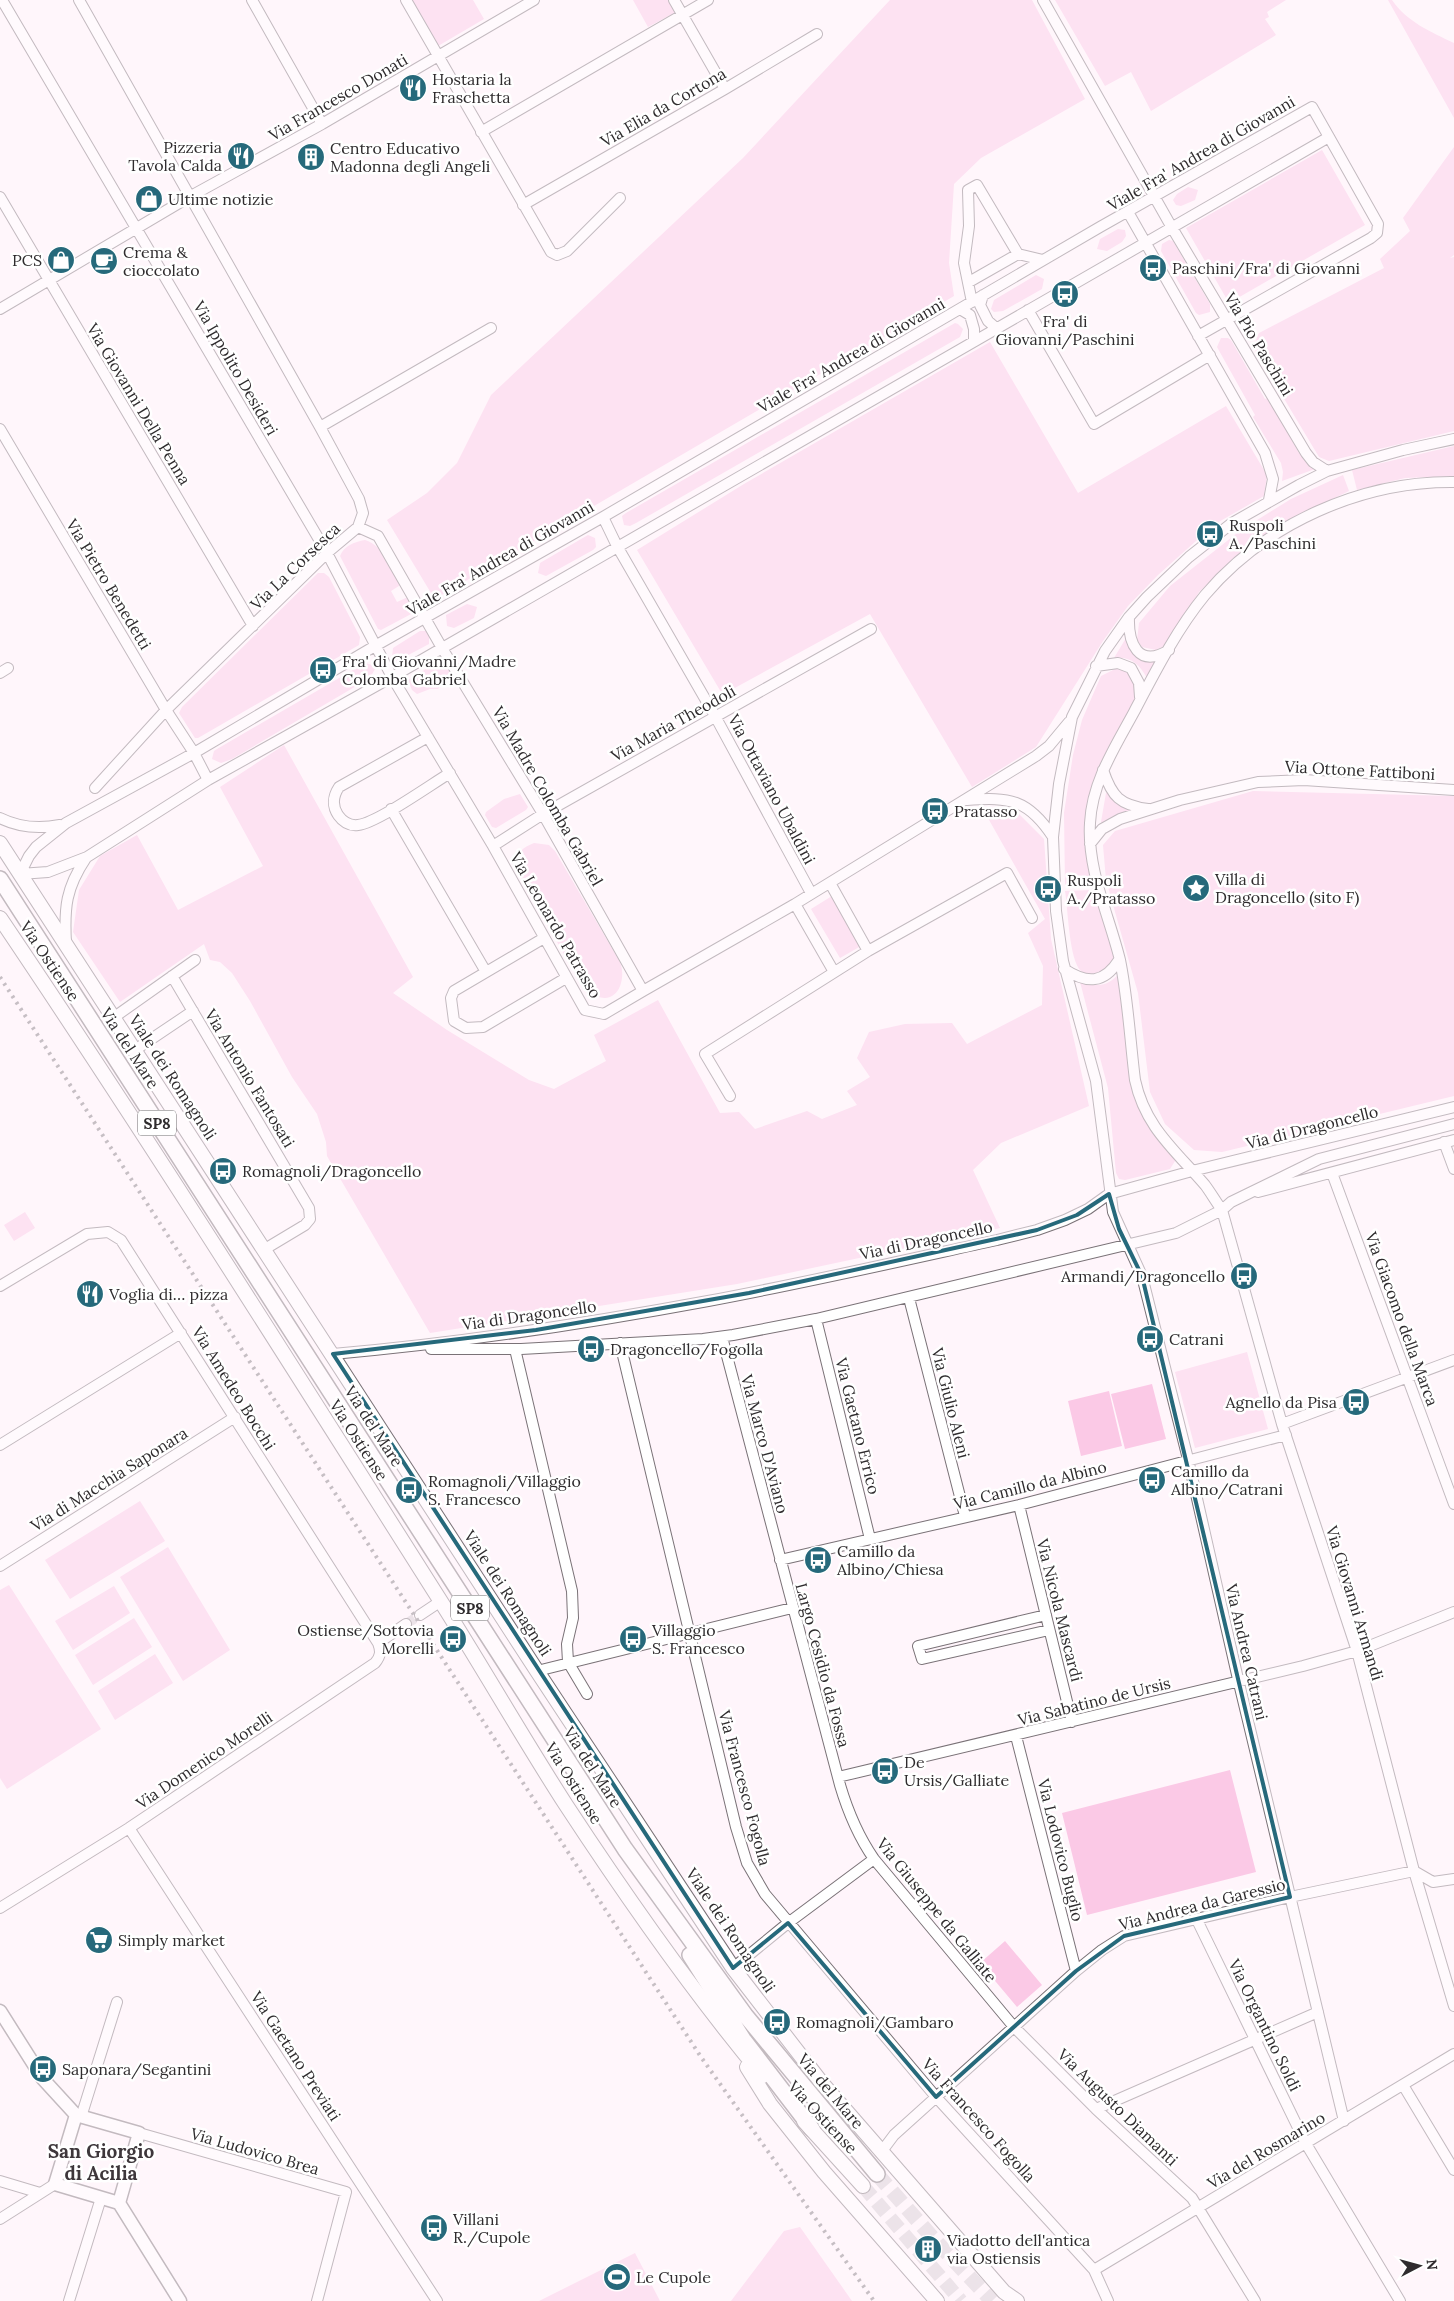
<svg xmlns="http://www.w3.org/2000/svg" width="1454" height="2301" font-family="Lora,serif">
<rect width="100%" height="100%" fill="#fff5fb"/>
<path fill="#fbc9e6" d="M412,0H473L484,19L438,46Z
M633,0H670L676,12L648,27Z
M890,0H1032L1085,99L981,158L954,184L949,263L954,296L438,597L431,593L387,520L427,493L457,463L491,395L743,158Z
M1055,0H1286L1267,12L1269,17L1265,19L1276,35L1151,111L1131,72L1105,86Z
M1388,0H1392C1407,22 1431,32 1454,43V118Z
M1454,147V255L1450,258L1454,257V431L1329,461L1319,457L1253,347L1259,333L1384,268L1380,259L1410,231L1403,218Z
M1322,150L1365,225L1229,303L1186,228Z
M1188,187L1198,190L1195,200L1181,206L1176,205L1173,200L1177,194Z
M1118,229L1125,230L1126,236L1122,242L1107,251L1097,249L1100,239Z
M1169,240L1173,241L1210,304V312L1199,315L1196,313L1161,251L1162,244Z
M1036,275L1044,279L1042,289L1003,311L994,312L991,309L994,300Z
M955,323L958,324L963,329L960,337L636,523L630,526L624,525L622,516L626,513Z
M1221,338H1228L1231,340L1265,399L1268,398L1299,453L1315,469L1282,481L1283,472L1281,463L1253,417L1255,415L1217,347Z
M990,342L1078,493L1226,406L1267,475L1264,496L1215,524L1158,575L1128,606L1103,641L1036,747L972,787L870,614L731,690L721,692L637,550L744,484Z
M1454,446V476L1405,478L1357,490L1352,470Z
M1343,475L1349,491L1281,524L1246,549L1199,592L1168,644L1156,650L1142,647L1137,640L1139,623L1170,586L1241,530L1291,499Z
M588,535L595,538L596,547L593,550L546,576L538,573L540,563Z
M365,540C384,546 392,569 402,584L391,591L397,602L408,597L414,609L413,613L381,630L378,629L340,556C344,546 354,542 365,540Z
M318,573H324L329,577L360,637L359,645L198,738H195L179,713L182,707Z
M467,604L477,607L474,618L454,628L447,626L446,615Z
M420,631H426L429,635V644L397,661L392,658L393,648Z
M1126,638C1130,652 1143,665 1159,659L1147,678C1139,664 1131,656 1114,658Z
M439,661H444L449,667L450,672L438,689H430L417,694L412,690L408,680Z
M365,663L372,665L375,669L370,678L232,759L221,763L212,759L214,751L217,749Z
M1117,668L1131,672L1137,695L1086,823L1092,885H1065L1064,813L1073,755L1082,720L1101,676Z
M284,745L413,977L393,993L447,1030L529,1080L554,1089L606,1061L594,1035L658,1000L720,1113L739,1112L755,1129L807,1111L822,1119L857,1105L847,1091L870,1077L857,1058L869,1032L905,1024L952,1023L967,1044L1042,1005L1043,966L1028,933L1045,919L984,811H1016L1044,839L1051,939L1089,1106L1001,1143L973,1170L1000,1228L737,1284L430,1333L327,1156L326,1142L317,1114L292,1077L250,1001L232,973L220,962L210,960L204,944L120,1002L73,932L79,890L100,856L137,835L178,910L263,866L220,787Z
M1109,791L1131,811L1103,824L1101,822L1106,793Z
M1253,791L1454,796V1096L1222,1152L1194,1150L1165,1124L1150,1092L1138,993L1106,880L1103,845L1115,831Z
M520,794L528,807L526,810L496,828L492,827L485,815L486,812L504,799Z
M534,843L549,845L555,851L620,962C625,974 622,997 605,998C598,998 591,994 585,992L517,870C514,855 521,848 534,843Z
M1093,890L1114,956L1111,968C1102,972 1090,979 1081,971C1069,960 1068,908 1065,891Z
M832,896L861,946L840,958L811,909Z
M1120,973L1141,1108L1153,1134L1174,1157L1175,1161L1170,1169L1125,1180L1119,1179L1116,1173L1108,1088L1080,982C1100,986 1105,988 1120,973Z
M25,1212L35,1228L14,1241L4,1225Z
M1247,1352L1268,1429L1195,1448L1175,1372Z
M1152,1384L1166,1439L1125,1449L1111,1394Z
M1109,1391L1122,1446L1081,1456L1068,1401Z
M140,1501L165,1541L70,1599L45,1560Z
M168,1547L230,1650L183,1681L120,1577Z
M9,1585L101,1729L7,1789L0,1778V1590Z
M114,1586L130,1613L73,1650L55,1621Z
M134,1618L152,1647L93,1685L75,1655Z
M155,1654L173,1683L115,1720L98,1691Z
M1230,1770L1256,1872L1087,1915L1062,1813Z
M1005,1941L1042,1985L1017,2007L980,1963Z
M800,2227L852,2301H731L784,2231Z
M635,2253L660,2301H539Z"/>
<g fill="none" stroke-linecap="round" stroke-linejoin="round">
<path stroke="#d5cdd2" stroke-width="10" stroke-dasharray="10 5" stroke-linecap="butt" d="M406,1624L420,1615"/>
<path stroke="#d5cdd2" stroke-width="14" stroke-dasharray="14 7" stroke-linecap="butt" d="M863,2186L961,2301"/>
<path stroke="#d5cdd2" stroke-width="15" stroke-dasharray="15 8" stroke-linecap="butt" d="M877,2174L931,2236L992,2301"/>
<g stroke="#7a7277" stroke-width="12">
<path id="minor" d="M2,0L327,553L392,677L493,846L585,1010L604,1014L643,991L795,904L1036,756L1049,746L1069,722
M79,0L320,427L359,499L363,513L358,527L327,553L166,710L95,788
M252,0L322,124
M406,0L551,252L557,255L567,251L620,198
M674,0L725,89
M1043,0L1171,226L1306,453L1313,462L1327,471
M1312,107L1329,137L392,677L208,780L87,857L48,872L20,874L29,856L36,847L66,823L194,753L375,646L603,517L1100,227Z
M481,132L708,0
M0,197L253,626
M523,205L725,89L817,34
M1128,212L1265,453L1273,479L1269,500
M969,282L1018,254
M983,295L980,305L988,321L996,328
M972,302L964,263L969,226L968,190L977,185L1018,254L1043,260
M0,309L191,196L322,124L534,0
M960,309L970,315L974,329V341
M1028,310L1094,424L1210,355
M1198,336L1371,238L1377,233L1378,224L1329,137
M320,427L491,328
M0,429L166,710L194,753L208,780
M1454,482C1361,481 1265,524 1205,595C1177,629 1155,672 1134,712C1115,747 1092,782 1090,823C1087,870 1109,915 1120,960C1128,999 1130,1040 1135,1080C1145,1127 1175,1150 1205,1185C1211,1193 1216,1202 1222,1210L1282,1424L1357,1651L1414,1871L1454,2006
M603,517L617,546L715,716L811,893
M358,527L378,536L442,648L543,814L643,991
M1129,617C1128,643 1138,669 1169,650
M1096,666L1118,663L1131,668L1139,683L1140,697
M0,673L8,668
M428,737L339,787C333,796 332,806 338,815C343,822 350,826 358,825C377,823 430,785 450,773
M1103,770C1112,797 1120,805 1148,809
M967,800C1010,797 1028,799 1053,837
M391,809L486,972
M0,818C20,828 39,829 60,825
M1090,844L1102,829L1120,819L1180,800L1258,782L1304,780L1454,790
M493,846L543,814L871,629
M830,883L868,951
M795,904L834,972
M544,938L454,991L451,998L454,1021L466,1028L483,1027L566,978
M66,943C64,907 66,888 86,858
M1064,969C1087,984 1104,984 1119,960
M172,976L309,1208L310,1219L305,1225L265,1249
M113,1018L195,960
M135,1050L193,1011
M730,1096L705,1054L868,951L1007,873L1032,918
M1444,1142L1454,1169
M1332,1173L1454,1504
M1258,1192L1454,1140
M0,1286L87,1234L108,1232L121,1240L378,1643C381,1651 381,1656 375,1663L129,1828L0,1908
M909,1298L965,1516
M816,1319L870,1539
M722,1337L840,1785C848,1812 858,1836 874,1859L1014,2027L1096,2109L1192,2198L1255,2301
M620,1343L736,1827L747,1863L765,1894L936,2097L1094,2270L1108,2301
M431,1349H521L703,1339L733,1335L816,1319L1176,1233L1222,1210L1231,1202L1319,1159L1454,1124
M515,1349L572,1591L573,1618L567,1644L568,1662L587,1694
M333,1354C459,1343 584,1324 708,1301C805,1283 901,1261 997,1240L1037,1230L1065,1220L1088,1209L1109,1194L1192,1171L1454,1107
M1282,1424L1454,1360
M0,1445L181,1333
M1019,1505L1072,1722
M780,1560L1019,1505L1286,1435
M0,1566L235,1417
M420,1615L441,1601
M1046,1615L918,1646L922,1659L1049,1630
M378,1643L406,1624
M537,1671L792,1608
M1016,1736L1076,1971
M838,1777L1303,1666L1357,1651L1454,1612
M129,1828L437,2301
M1197,1920L1305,2142L1400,2301
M733,1968L788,1923L874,1859
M1403,2085L1454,2170
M1096,2109L1318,2012
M81,2117L117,2002
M1344,2121L1238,1679L1188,1459L1142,1276L1113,1212L1096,1081L1063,961L1056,911L1053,837L1059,784L1072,717L1105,651L1129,617L1147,597L1189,557L1232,523L1299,485L1327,471L1403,450L1454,439
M139,2133L346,2192
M882,2151L894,2135L1076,1971L1102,1950L1124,1936L1290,1897L1414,1871L1433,1882L1454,1879
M0,2181L40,2193
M0,2219L55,2184
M1094,2270L1454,2054
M69,2301L101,2198
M317,2301L346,2192"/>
</g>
<g stroke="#7a7277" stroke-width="15">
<path id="tertiary" d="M0,2011L43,2079L76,2115L139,2133L119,2203
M76,2115L55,2184L119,2203
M119,2203L180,2301"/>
</g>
<g stroke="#7a7277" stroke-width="16">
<path id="secondary" d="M0,843L537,1671L733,1968L821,2082L1004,2292L1017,2301
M0,918C151,1142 294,1370 438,1597C482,1666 522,1737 566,1805C627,1898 691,1990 763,2076
M747,2067L770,2104L824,2172L937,2301
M804,2121L863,2186"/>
</g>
<g stroke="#7a7277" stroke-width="18">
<path id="primary" d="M0,879L625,1849L745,2015L877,2174
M690,1955L743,2039L812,2129"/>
</g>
<use href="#minor" stroke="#fff" stroke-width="10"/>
<use href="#tertiary" stroke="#fff" stroke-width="12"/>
<use href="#secondary" stroke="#fff" stroke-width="14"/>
<use href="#primary" stroke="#fff" stroke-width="15"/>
<path stroke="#827c80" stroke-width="4" stroke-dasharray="2.5 5" stroke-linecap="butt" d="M0,977L701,2057L874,2301"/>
</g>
<path d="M0 0H1454V2301H0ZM1109,1194L1119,1229L1142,1276L1290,1897L1124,1936L1076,1971L936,2097L788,1923L733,1968L333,1354L536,1330L749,1293L1037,1230L1077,1215Z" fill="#fff5fb" fill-opacity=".55" fill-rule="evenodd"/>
<path fill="none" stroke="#26697b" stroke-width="4" stroke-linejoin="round" d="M1109,1194L1119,1229L1142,1276L1290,1897L1124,1936L1076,1971L936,2097L788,1923L733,1968L333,1354L536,1330L749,1293L1037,1230L1077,1215Z"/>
<defs>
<g id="restaurant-disc" transform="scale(1.4375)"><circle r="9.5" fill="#26697b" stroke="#fff"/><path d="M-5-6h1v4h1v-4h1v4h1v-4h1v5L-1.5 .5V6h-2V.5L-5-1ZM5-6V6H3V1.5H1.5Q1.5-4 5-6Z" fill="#fff"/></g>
<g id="building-disc" transform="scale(1.4375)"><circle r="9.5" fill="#26697b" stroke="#fff"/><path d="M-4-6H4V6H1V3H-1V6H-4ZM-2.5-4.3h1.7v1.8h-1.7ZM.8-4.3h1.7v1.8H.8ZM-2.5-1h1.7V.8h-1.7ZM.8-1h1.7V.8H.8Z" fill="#fff"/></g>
<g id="shop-disc" transform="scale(1.4375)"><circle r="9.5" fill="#26697b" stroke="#fff"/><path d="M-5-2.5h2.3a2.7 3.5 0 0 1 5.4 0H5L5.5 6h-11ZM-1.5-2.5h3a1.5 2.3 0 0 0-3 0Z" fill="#fff"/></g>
<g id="cafe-disc" transform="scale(1.4375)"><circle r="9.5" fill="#26697b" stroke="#fff"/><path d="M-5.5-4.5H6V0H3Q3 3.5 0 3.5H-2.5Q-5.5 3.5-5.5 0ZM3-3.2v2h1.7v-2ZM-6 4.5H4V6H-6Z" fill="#fff"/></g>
<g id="bus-disc" transform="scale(1.4375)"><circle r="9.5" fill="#26697b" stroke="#fff"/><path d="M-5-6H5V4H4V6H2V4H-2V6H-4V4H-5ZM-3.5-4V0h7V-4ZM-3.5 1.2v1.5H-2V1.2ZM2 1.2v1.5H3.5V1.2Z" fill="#fff"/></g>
<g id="sight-disc" transform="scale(1.4375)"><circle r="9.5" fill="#26697b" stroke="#fff"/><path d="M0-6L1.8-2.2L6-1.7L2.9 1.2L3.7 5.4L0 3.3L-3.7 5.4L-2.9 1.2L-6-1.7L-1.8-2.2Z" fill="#fff"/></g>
<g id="supermarket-disc" transform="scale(1.4375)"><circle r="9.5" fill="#26697b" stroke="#fff"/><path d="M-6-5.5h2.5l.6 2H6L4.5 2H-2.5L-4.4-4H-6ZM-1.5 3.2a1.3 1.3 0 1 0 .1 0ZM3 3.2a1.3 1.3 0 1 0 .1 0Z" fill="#fff"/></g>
<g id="stadium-disc" transform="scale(1.4375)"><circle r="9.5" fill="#26697b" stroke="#fff"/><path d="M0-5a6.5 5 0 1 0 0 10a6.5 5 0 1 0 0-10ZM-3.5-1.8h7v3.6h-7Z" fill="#fff"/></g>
</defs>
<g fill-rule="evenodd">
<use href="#restaurant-disc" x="413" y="88"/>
<use href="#restaurant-disc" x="241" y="156"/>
<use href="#building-disc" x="311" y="157"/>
<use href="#shop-disc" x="149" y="199"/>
<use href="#shop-disc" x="61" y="260"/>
<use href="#cafe-disc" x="104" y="261"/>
<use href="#bus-disc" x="1153" y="268"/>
<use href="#bus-disc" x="1065" y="294"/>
<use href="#bus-disc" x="1210" y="534"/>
<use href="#bus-disc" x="323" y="670"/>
<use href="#bus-disc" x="935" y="811"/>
<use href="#sight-disc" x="1196" y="888"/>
<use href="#bus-disc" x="1048" y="889"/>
<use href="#bus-disc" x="223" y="1171"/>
<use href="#bus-disc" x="1244" y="1276"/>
<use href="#restaurant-disc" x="90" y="1294"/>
<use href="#bus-disc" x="1150" y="1339"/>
<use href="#bus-disc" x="591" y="1349"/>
<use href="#bus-disc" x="1356" y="1402"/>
<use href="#bus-disc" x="1152" y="1480"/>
<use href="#bus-disc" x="409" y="1490"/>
<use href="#bus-disc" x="818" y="1560"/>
<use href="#bus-disc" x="453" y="1639"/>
<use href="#bus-disc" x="633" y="1639"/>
<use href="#bus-disc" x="885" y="1771"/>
<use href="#supermarket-disc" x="99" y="1940"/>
<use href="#bus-disc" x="777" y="2022"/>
<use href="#bus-disc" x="43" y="2069"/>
<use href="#bus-disc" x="434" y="2228"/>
<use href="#building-disc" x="928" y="2249"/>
<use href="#stadium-disc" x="617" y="2277"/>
</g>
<g text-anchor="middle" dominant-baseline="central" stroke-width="5" stroke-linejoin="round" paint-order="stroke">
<g fill="#fff" stroke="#6d6b6d" stroke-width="1">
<rect x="138" y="1110.5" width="38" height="25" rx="4"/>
<rect x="451" y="1595.5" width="38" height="25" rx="4"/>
</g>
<g font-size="15" font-weight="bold" fill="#2f2c2e">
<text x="157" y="1123">SP8</text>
<text x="470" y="1608">SP8</text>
</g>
<g font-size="16" fill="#2f2c2e" stroke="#fff" text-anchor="start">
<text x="432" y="79">Hostaria la<tspan x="432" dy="18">Fraschetta</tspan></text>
<text x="222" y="147" text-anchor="end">Pizzeria<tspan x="222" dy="18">Tavola Calda</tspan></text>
<text x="330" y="148">Centro Educativo<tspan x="330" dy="18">Madonna degli Angeli</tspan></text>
<text x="168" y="199">Ultime notizie</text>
<text x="123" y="252">Crema &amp;<tspan x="123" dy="18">cioccolato</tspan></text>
<text x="42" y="260" text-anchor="end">PCS</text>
<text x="1172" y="268">Paschini/Fra' di Giovanni</text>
<text x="1065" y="321" text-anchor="middle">Fra' di<tspan x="1065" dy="18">Giovanni/Paschini</tspan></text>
<text x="1229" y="525">Ruspoli<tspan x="1229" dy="18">A./Paschini</tspan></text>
<text x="342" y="661">Fra' di Giovanni/Madre<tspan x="342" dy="18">Colomba Gabriel</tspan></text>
<text x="954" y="811">Pratasso</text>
<text x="1215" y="879">Villa di<tspan x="1215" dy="18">Dragoncello (sito F)</tspan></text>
<text x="1067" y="880">Ruspoli<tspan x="1067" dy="18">A./Pratasso</tspan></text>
<text x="242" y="1171">Romagnoli/Dragoncello</text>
<text x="1225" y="1276" text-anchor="end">Armandi/Dragoncello</text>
<text x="109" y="1294">Voglia di… pizza</text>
<text x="1169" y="1339">Catrani</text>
<text x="610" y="1349">Dragoncello/Fogolla</text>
<text x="1337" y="1402" text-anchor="end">Agnello da Pisa</text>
<text x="1171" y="1471">Camillo da<tspan x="1171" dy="18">Albino/Catrani</tspan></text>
<text x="428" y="1481">Romagnoli/Villaggio<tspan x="428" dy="18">S. Francesco</tspan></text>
<text x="837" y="1551">Camillo da<tspan x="837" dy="18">Albino/Chiesa</tspan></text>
<text x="434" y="1630" text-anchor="end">Ostiense/Sottovia<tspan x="434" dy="18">Morelli</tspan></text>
<text x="652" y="1630">Villaggio<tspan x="652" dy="18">S. Francesco</tspan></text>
<text x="904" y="1762">De<tspan x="904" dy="18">Ursis/Galliate</tspan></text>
<text x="118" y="1940">Simply market</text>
<text x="796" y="2022">Romagnoli/Gambaro</text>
<text x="62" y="2069">Saponara/Segantini</text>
<text x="453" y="2219">Villani<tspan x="453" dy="18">R./Cupole</tspan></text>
<text x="947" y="2240">Viadotto dell'antica<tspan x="947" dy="18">via Ostiensis</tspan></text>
<text x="636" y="2277">Le Cupole</text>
</g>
<g font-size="16" fill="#2f2c2e" stroke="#fff">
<text transform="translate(338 97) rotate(-30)">Via Francesco Donati</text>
<text transform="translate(663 107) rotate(-30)">Via Elia da Cortona</text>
<text transform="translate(1201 153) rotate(-30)">Viale Fra' Andrea di Giovanni</text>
<text transform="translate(1259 344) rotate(59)">Via Pio Paschini</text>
<text transform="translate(851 355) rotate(-30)">Viale Fra' Andrea di Giovanni</text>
<text transform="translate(236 368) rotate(60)">Via Ippolito Desideri</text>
<text transform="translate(139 404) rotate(59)">Via Giovanni Della Penna</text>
<text transform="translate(500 558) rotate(-30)">Viale Fra' Andrea di Giovanni</text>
<text transform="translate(295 566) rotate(-44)">Via La Corsesca</text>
<text transform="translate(109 584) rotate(59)">Via Pietro Benedetti</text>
<text transform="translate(673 723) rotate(-29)">Via Maria Theodoli</text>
<text transform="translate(1360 770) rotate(3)">Via Ottone Fattiboni</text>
<text transform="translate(772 789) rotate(62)">Via Ottaviano Ubaldini</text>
<text transform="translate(548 796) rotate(60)">Via Madre Colomba Gabriel</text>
<text transform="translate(556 925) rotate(60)">Via Leonardo Patrasso</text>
<text transform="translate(50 961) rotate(56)">Via Ostiense</text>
<text transform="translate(130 1048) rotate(57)">Via del Mare</text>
<text transform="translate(173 1077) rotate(57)">Viale dei Romagnoli</text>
<text transform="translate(250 1078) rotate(59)">Via Antonio Fantosati</text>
<text transform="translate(1312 1127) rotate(-14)">Via di Dragoncello</text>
<text transform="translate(926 1240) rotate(-12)">Via di Dragoncello</text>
<text transform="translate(529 1315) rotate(-8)">Via di Dragoncello</text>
<text transform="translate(1402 1319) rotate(70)">Via Giacomo della Marca</text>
<text transform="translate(234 1388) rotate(58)">Via Amedeo Bocchi</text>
<text transform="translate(951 1403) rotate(76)">Via Giulio Aleni</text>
<text transform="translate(374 1426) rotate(57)">Via del Mare</text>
<text transform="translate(858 1426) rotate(76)">Via Gaetano Errico</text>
<text transform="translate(359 1440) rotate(57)">Via Ostiense</text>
<text transform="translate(765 1444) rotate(75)">Via Marco D'Aviano</text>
<text transform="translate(109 1479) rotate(-32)">Via di Macchia Saponara</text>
<text transform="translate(1030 1485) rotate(-14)">Via Camillo da Albino</text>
<text transform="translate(508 1593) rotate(57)">Viale dei Romagnoli</text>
<text transform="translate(1355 1603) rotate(73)">Via Giovanni Armandi</text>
<text transform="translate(1060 1610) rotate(76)">Via Nicola Mascardi</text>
<text transform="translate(1247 1652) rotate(77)">Via Andrea Catrani</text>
<text transform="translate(823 1665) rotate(75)">Largo Cesidio da Fossa</text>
<text transform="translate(1094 1701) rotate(-14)">Via Sabatino de Ursis</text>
<text transform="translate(204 1760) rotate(-34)">Via Domenico Morelli</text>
<text transform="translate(593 1767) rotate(57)">Via del Mare</text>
<text transform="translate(574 1783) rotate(58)">Via Ostiense</text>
<text transform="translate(745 1788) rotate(75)">Via Francesco Fogolla</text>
<text transform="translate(1061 1850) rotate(76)">Via Lodovico Buglio</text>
<text transform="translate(1202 1904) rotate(-14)">Via Andrea da Garessio</text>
<text transform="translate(937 1910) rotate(51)">Via Giuseppe da Galliate</text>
<text transform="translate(731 1930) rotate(56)">Viale dei Romagnoli</text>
<text transform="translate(1265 2025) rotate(64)">Via Organtino Soldi</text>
<text transform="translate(296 2056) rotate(57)">Via Gaetano Previati</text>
<text transform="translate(831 2091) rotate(50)">Via del Mare</text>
<text transform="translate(1118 2107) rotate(44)">Via Augusto Diamanti</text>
<text transform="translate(823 2117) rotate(47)">Via Ostiense</text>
<text transform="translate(979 2120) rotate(48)">Via Francesco Fogolla</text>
<text transform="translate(1266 2150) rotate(-31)">Via del Rosmarino</text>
<text transform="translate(255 2151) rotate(16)">Via Ludovico Brea</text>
</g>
<g font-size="19" font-weight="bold" fill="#3e373b" stroke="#fff">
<text x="101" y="2151">San Giorgio<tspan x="101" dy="22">di Acilia</tspan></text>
</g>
</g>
<g transform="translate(1419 2266) rotate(84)" stroke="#ffffff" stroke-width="4" paint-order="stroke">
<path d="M0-4L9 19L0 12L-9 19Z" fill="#2f2c2e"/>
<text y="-8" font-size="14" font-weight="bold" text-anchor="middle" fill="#2f2c2e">N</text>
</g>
</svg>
